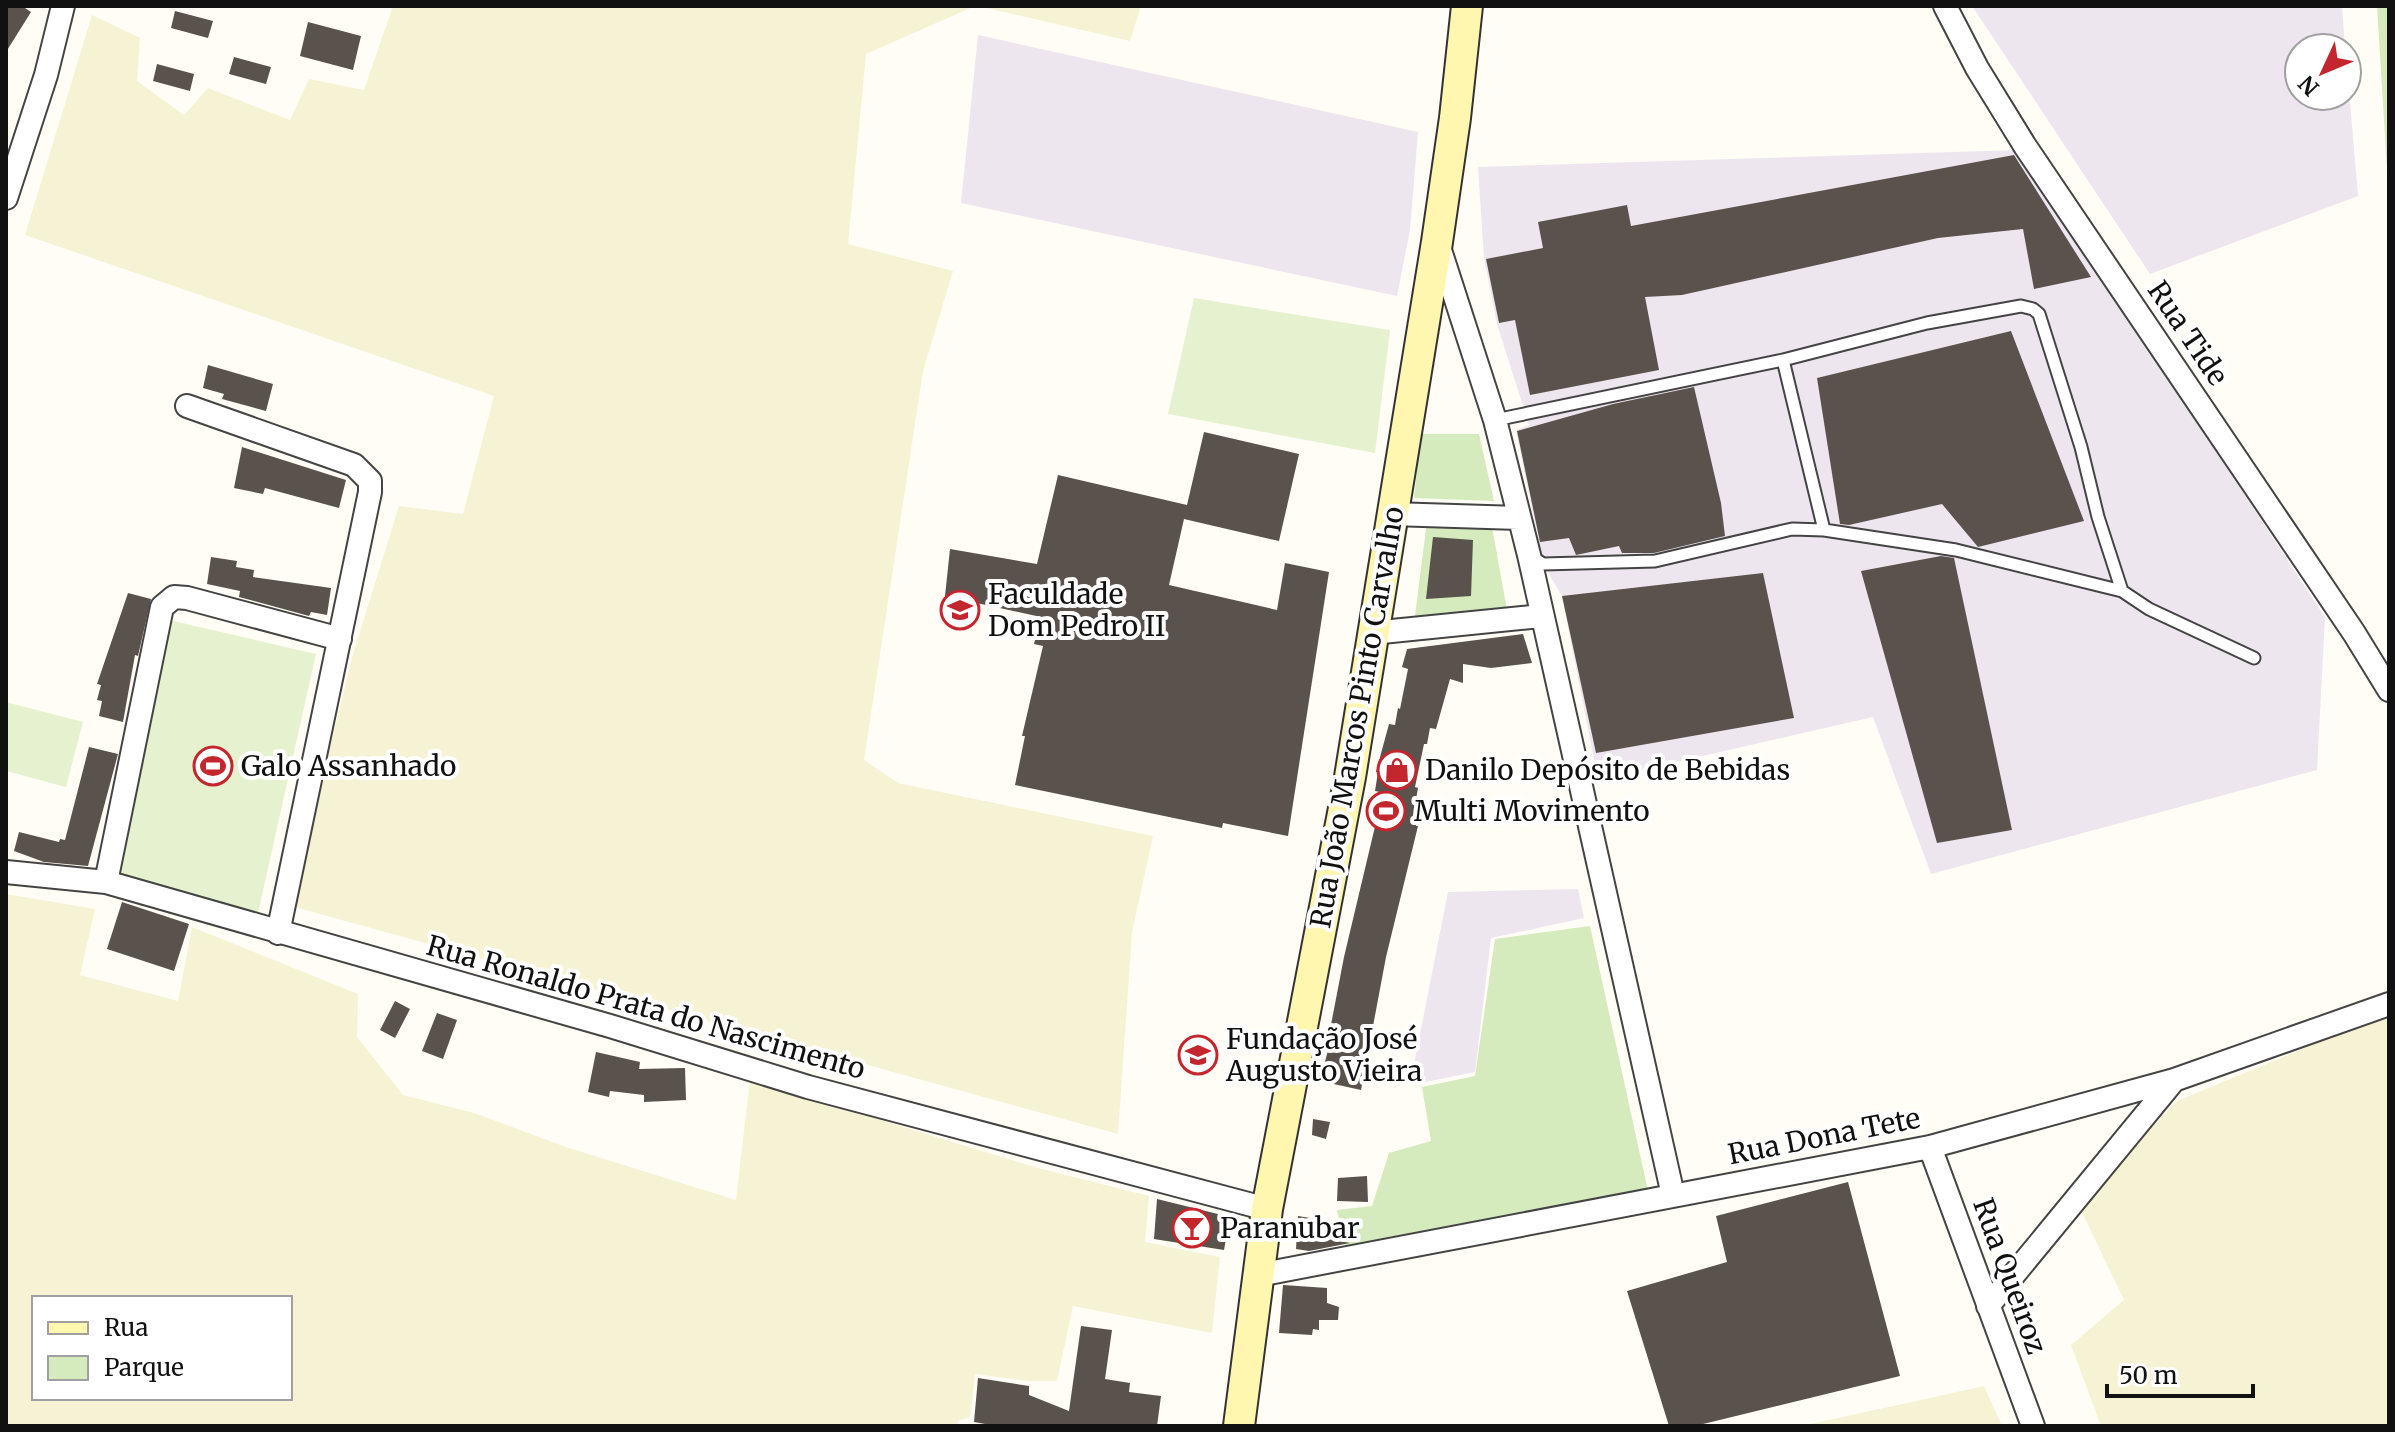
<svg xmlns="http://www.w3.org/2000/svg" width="2395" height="1432" font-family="Merriweather,serif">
<rect width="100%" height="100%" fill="#fffdf5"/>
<path fill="#eee6ef" d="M1972,6H2342L2345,48H2299V96H2347V67L2358,196L2150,274Z
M978,35L1418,132L1410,230L1397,296L961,203Z
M2018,150L2325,617L2317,770L1931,874L1873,717L1598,780L1562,596L1543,564L1516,430L1529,425L1497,324L1484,258L1478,167Z
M1578,889L1584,918L1491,938L1475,1072L1410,1085L1448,892Z"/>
<path fill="#f6f3d4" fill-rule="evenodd" d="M393,6H975L866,54L848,244L953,271L923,371L864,760L898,783L1153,836L1132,932L1118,1134L291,906L353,654L399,506L463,514L494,396L25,235L92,15L140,38L137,81L184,115L208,88L290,120L309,79L364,90Z
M978,6H1141L1130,41Z
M6,894L95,909L80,975L178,1001L192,927L358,994L357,1037L403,1095L474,1113L566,1147L736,1200L750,1080L1038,1168L1149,1196L1145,1242L1220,1257L1212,1333L1073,1306L1057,1381H1028L975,1374L970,1417L958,1421L957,1426H6ZM34,1298H290V1398H34Z
M2384,1015L2389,1026V1426H2101L2071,1345L2124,1300L2078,1204L2177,1101Z
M1984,1386L2002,1426H1801L1921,1400Z"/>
<path fill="#d5ebbd" d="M2377,6H2389L2387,170Z
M1421,434H1479L1494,501L1414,498Z
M1427,521L1492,527L1507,610L1415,616Z
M1590,926L1648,1191L1346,1249L1337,1210L1372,1206L1389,1153L1431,1141L1422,1087L1475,1076L1495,939Z"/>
<path fill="#e6f2cf" d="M1194,298L1390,330L1375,453L1168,414Z
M169,620L316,654L258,913L111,879Z
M6,702L83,722L66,787L6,771Z"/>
<path fill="#5a524d" d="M6,6H22L31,12L6,52Z
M175,11L213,21L208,38L171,28Z
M308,22L361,36L353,70L300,56Z
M234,57L271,67L266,84L229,74Z
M157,64L194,74L190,91L153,81Z
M2014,155L2091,277L2034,289L2023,229L1938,238L1682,295L1645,297L1659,370L1530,395L1515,320L1499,323L1486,259L1543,248L1538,222L1627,205L1631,226Z
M2011,331L2084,521L1978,547L1942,504L1849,525L1840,524L1817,378Z
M208,365L273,384L266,411L222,399L224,394L203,388Z
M1694,387L1721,503L1725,536L1654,553H1622L1619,546L1576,555L1569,538L1540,542L1517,431L1613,404Z
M1204,432L1299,454L1279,541L1184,519L1169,585L1277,610L1285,563L1329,572L1288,836L1223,823L1222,828L1015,785L1025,736H1022L1043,646L1034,644L1041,617L945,596L950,549L1037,564L1058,475L1187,505Z
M242,447L346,480L339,508L265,488L263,494L234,488Z
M1433,537L1473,540L1471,596L1426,599Z
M1941,556L1954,558L2012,830L1937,843L1861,571Z
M211,557L237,561L236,567L254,570L253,577L331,588L327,615L311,612L309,616L239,597L240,591L207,584Z
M1763,573L1794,718L1596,753L1562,596Z
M128,593L151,599L138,656L135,655L123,722L99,716L102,701L97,700L101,685L97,684Z
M1523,634L1532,663L1491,668L1463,664V683L1450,679L1436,729L1430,728L1427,744H1424L1415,787L1418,788L1414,810L1419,811L1416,826H1418L1386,957L1361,1090L1320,1081L1333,1031L1330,1030L1344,957L1378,814H1376L1380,792L1375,791L1378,772H1376L1389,724L1395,725L1398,708L1400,709L1408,669L1402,667L1407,649Z
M89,747L118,754L88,866L44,862L14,851L19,832L59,842L60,839L65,840Z
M122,902L189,924L174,971L107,949Z
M395,1001L410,1009L395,1038L380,1030Z
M437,1013L457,1020L443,1059L422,1051Z
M596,1052L640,1062L639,1069L685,1068L686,1100L644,1102V1095L610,1091L609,1097L588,1092Z
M1313,1119L1330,1122L1326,1139L1312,1135Z
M1367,1176L1368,1202L1337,1201L1338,1178Z
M1848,1182L1900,1376L1695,1426H1669L1627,1291L1727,1262L1716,1216Z
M1157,1199L1230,1217L1224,1250L1154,1239Z
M1298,1216L1322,1220L1324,1238L1350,1243L1309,1251L1296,1249Z
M1283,1285L1327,1288V1303L1339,1307L1338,1320H1319V1330L1313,1329L1312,1335L1279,1333Z
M1081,1326L1112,1330L1105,1379L1130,1383L1129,1392L1161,1396L1157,1426H996L974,1422L978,1378L1029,1386V1395L1069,1411Z"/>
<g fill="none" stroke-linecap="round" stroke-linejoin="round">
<g stroke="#444" stroke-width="15">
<path id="service" d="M1783,360L1824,530L1956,550L2122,591
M1495,420L1783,360L1927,323L2021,306L2033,309L2039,314L2081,447L2098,517L2122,591L2149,609L2254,658
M1531,556L1543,564L1655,561L1792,529L1824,530"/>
</g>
<g stroke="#444" stroke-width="26">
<path id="minor" d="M1945,6L1977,68L2025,146L2354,633L2389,690
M6,198L46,75L63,6
M1439,247L1495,420L1529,555L1673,1195
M187,406L354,465L370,481V492L278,933
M1391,514L1519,518
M1372,633L1541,616
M6,872L106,882L610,1026L808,1087L1267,1209
M106,882L162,607L174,597L187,598L340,639
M1930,1147L2033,1426
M1258,1275L1930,1147L2174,1080L2389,1004
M1988,1306L2174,1080"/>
</g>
<g stroke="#333" stroke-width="34">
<path id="secondary" d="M1239,1426L1267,1209L1350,777L1437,242L1455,118L1467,6"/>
</g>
<use href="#service" stroke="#fff" stroke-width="11"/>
<use href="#minor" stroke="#fff" stroke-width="22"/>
<use href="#secondary" stroke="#fff6b0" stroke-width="30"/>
</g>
<defs>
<g id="university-ring" transform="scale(2)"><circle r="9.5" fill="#fff" stroke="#c4262e" stroke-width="1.5"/><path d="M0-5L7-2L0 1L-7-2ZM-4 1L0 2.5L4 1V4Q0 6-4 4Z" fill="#c4262e"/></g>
<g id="stadium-ring" transform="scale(2)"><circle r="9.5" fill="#fff" stroke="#c4262e" stroke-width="1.5"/><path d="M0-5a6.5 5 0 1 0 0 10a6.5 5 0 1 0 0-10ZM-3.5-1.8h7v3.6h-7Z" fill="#c4262e"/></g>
<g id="shop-ring" transform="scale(2)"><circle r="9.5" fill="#fff" stroke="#c4262e" stroke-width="1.5"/><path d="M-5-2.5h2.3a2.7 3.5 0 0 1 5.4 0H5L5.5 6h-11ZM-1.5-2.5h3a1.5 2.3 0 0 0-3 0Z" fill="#c4262e"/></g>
<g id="school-ring" transform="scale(2)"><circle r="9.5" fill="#fff" stroke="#c4262e" stroke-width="1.5"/><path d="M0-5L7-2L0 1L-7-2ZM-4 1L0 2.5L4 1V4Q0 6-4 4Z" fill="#c4262e"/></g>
<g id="bar-ring" transform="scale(2)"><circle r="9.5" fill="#fff" stroke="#c4262e" stroke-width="1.5"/><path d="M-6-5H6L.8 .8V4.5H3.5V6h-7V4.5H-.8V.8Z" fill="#c4262e"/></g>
</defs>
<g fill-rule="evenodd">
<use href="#university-ring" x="960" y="610"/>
<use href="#stadium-ring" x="213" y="766"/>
<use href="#shop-ring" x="1397" y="770"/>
<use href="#stadium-ring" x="1386" y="811"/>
<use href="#school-ring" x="1198" y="1055"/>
<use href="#bar-ring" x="1192" y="1228"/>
</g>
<g text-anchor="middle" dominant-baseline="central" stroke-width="8" stroke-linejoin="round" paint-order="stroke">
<g font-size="28" fill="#111" stroke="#fff">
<text transform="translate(2188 333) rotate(56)">Rua Tide</text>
<text transform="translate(1357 717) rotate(-80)">Rua João Marcos Pinto Carvalho</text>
<text transform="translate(646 1007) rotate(16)">Rua Ronaldo Prata do Nascimento</text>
<text transform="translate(1824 1136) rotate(-11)">Rua Dona Tete</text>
<text transform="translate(2010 1276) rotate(70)">Rua Queiroz</text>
</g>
<g font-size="28" fill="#111" stroke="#fff" text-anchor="start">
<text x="988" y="594">Faculdade<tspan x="988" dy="32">Dom Pedro II</tspan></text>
<text x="241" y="766">Galo Assanhado</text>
<text x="1425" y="770">Danilo Depósito de Bebidas</text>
<text x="1414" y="811">Multi Movimento</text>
<text x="1226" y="1039">Fundação José<tspan x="1226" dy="32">Augusto Vieira</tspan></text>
<text x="1220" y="1228">Paranubar</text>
</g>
</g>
<rect width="2395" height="1432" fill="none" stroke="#111111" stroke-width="16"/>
<rect x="32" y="1296" width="260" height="104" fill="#ffffff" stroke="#a0a0a0" stroke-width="2"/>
<rect x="48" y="1322" width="40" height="12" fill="#fff6b0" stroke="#a0a0a0" stroke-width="2"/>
<text x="104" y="1336" font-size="24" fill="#111111">Rua</text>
<rect x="48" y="1356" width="40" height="24" fill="#d5ebbd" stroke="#a0a0a0" stroke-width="2"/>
<text x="104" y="1376" font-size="24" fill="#111111">Parque</text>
<g transform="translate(2323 72) rotate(226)"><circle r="38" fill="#ffffff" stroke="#a0a0a0" stroke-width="2"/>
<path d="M0-6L14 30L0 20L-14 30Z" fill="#c4262e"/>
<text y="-12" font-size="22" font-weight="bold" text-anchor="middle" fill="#111111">N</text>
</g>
<path d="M2107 1384v12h146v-12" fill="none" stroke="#111111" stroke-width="4"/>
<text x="2119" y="1384" font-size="24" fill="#111111" stroke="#ffffff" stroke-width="6" paint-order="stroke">50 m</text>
</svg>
